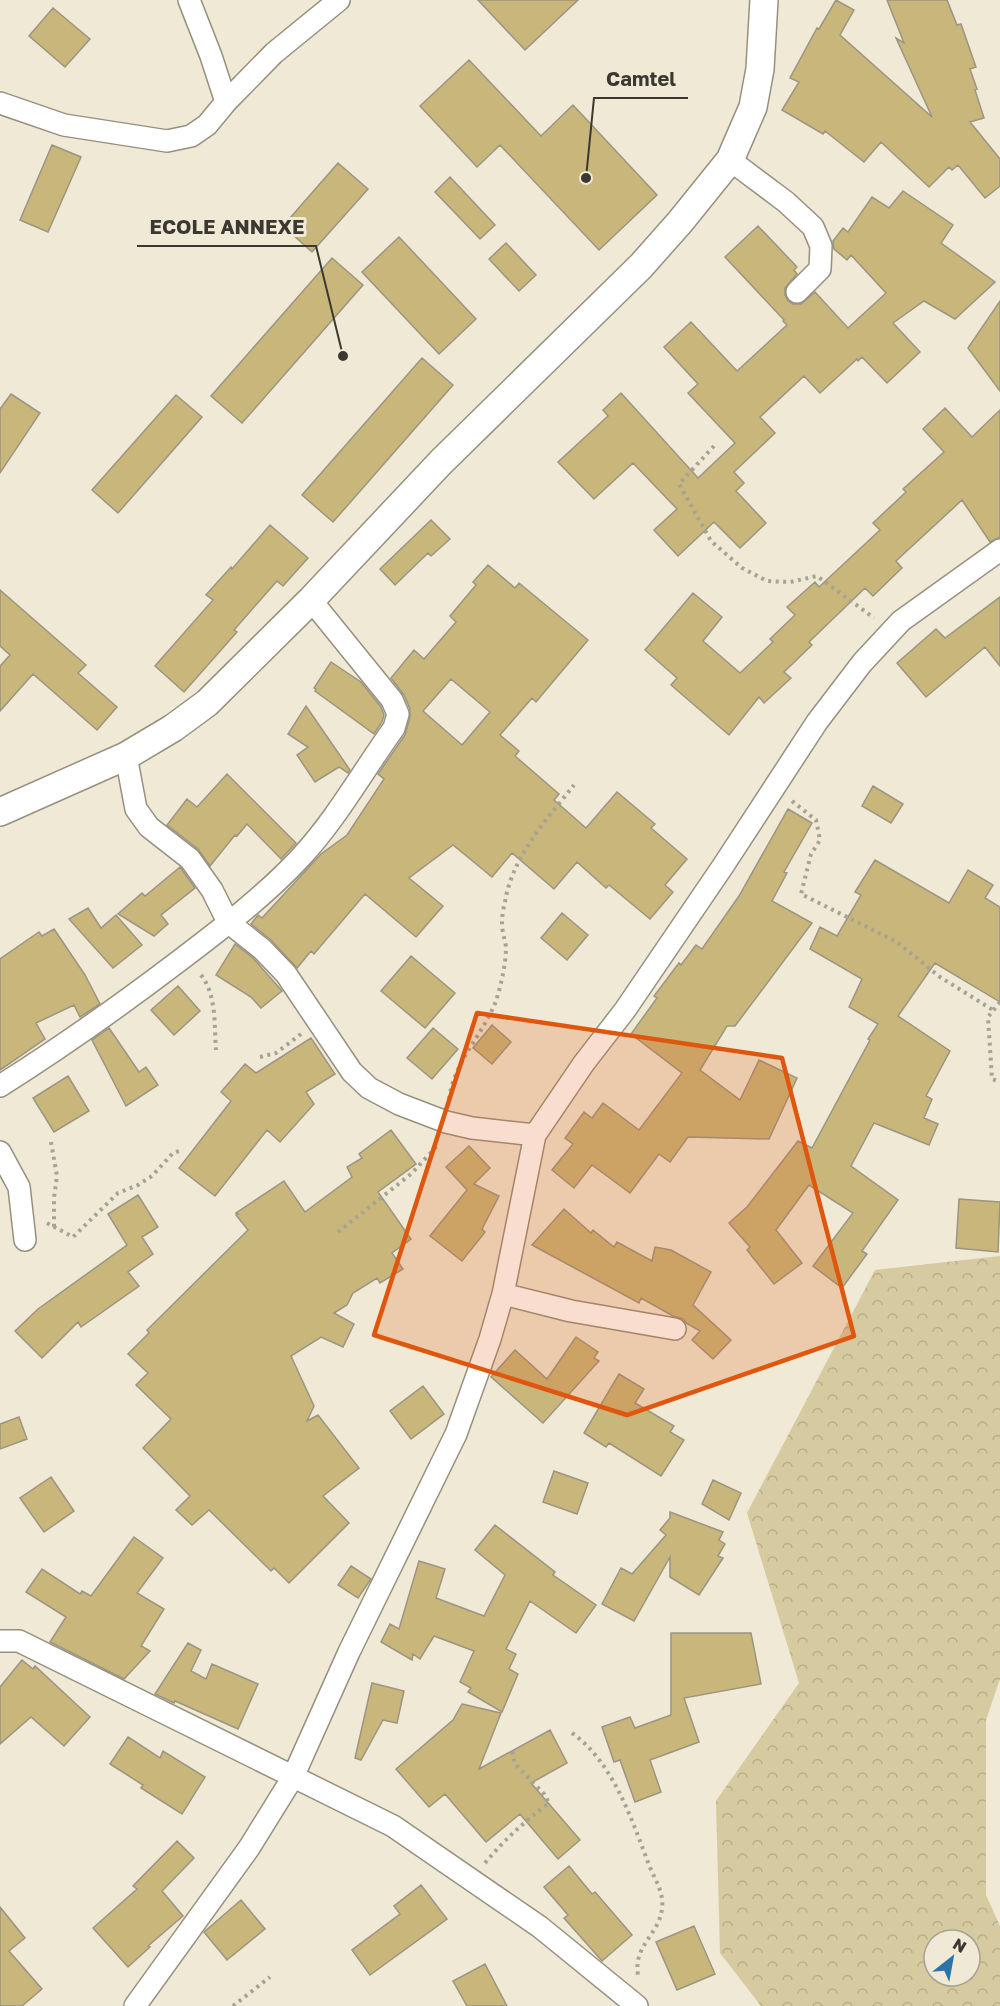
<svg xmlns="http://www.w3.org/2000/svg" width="1000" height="2006" font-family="'Golos Text',sans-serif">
<defs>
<pattern id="forest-crowns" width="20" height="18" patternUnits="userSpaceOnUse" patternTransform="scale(1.5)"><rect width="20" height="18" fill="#d6caa0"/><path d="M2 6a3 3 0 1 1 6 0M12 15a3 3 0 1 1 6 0" fill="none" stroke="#b8ae8a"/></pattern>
</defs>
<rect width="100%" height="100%" fill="#efe9d5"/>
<path fill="url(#forest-crowns)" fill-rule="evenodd" d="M1000,1256V1679L986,1720V1895L1000,1926V2006H761L720,1953L716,1801L799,1683L747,1513L875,1270ZM934,1940H970V1976H934Z"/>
<path fill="#c8b67b" stroke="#9b9582" stroke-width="1.5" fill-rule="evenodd" d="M478,0H578L525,50Z
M836,0L854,10L840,35L932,117L896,38L904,43L887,0H947L957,25L961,24L976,67L970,69L977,89L975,90L984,118L970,122L1000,159V186L985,198L958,165L952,170L949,167L929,187L881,142L864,162L825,131L823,134L782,110L799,82L790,78L817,28L819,29Z
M53,8L90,39L65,67L29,36Z
M469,60L541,136L573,105L657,195L599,250L500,145L477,167L420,106Z
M52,145L81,157L48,232L20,220Z
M338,163L368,189L312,252L283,226Z
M450,177L495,225L480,239L435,192Z
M903,191L953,225L941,243L995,282L955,319L924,301L893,323L920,352L887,383L862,357L858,361L857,359L820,393L804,376L760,417L775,433L734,472L744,483L736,491L766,523L740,548L714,522L678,556L654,530L677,509L633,463L594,499L558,462L608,416L603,410L621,393L698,478L735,443L688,393L698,384L664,347L691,322L737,371L787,325L783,321L784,320L725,257L758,226L797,267L794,270L797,274L785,288V295L788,301L793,304H801L815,292L848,328L886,293L851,255L847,260L834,249L833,241L843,228L848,232L872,197L889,208Z
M399,237L476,319L439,354L362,272Z
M506,243L536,275L519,291L489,259Z
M332,258L363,285L242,423L211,396Z
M1000,301V391L968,348Z
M422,358L453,385L333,522L302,495Z
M11,394L40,413L0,473V409Z
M176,395L202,417L118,513L92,490Z
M945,408L972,437L1000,410V537L990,542L962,500L896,561L902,568L873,596L865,588L809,642L812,645L784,672L791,678L764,703L759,697L729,735L671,685L677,678L645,650L693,593L722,617L703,641L740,673L773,642L770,639L795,615L787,607L815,582L819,587L880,530L873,523L906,492L903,489L944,452L923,429Z
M431,520L450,539L431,556L428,553L395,585L380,569Z
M270,525L308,558L283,586L277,581L234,630L237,632L184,692L155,666L213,600L206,595L231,567L232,569Z
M488,565L515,588L519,583L588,640L536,702L532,698L500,735L519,751L515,756L559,794L554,800L586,828L617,792L655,824L651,828L687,859L665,885L673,892L650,919L609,885L606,888L577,862L554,889L512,853L492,877L453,845L409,878L443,906L416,937L365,894L314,954L311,951L297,968L271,940L251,924L258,915L262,918L321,854L347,835L384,779L378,774L405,735L410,717V709L404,695L391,678L414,650L424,659L456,622L450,616L476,585L473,582ZM451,679L490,712L462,745L423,711Z
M0,590L86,665L78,673L117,707L97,730L33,674L0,711V666L10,655L0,646Z
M1000,597V666L985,647L926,697L897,663L936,629L945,638Z
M331,662L361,682L381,707L384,715L382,722L374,734L315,691L316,689L314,688Z
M306,706L350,770L348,773L339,767L315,782L297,755L308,747L288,734Z
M227,774L296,843L281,859L247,824L237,836L235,835L210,866L198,849L167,825L187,799L197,807Z
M873,786L903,804L891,823L862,806Z
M788,809L812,823L784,872L787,873L772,901L812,923L735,1026H727L700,1070L740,1100L759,1060L797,1078L769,1139L688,1137L670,1162L659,1154L630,1193L592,1165L574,1188L552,1170L573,1144L565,1138L584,1112L592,1118L603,1103L639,1130L682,1073L631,1034L657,998L654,996L679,963L681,965L696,945L702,949L739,896Z
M875,860L949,903L968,870L993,885L985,898L1000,907V1002L935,963L898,1016L950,1051L926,1096L932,1099L924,1118L938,1124L929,1145L874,1123L851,1166L898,1200L862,1251L867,1254L842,1288L813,1266L853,1213L809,1185L776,1230L802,1263L774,1284L747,1250L750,1247L729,1223L747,1207L798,1141L812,1148L870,1040L868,1039L878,1024L849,1007L862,979L810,949L820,927L837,936L861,895L855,892Z
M180,867L195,888L161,915L168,924L154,936L118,914L142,893L145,896Z
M88,908L101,928L116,915L142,945L113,968L69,919Z
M562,913L588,935L567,960L541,938Z
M54,929L85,975L100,1004L80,1017L74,1005L36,1023L45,1039L0,1070V959L39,932L42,936Z
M235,944L253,958L282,991L261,1008L251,997L216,975Z
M411,956L455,993L425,1028L381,991Z
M178,986L200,1011L174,1035L151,1010Z
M492,1025L511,1042L492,1064L473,1048Z
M109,1028L139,1072L146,1067L158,1085L126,1106L92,1040Z
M433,1028L458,1049L432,1079L407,1058Z
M311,1038L335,1074L306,1092L314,1104L280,1142L267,1130L215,1196L179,1168L231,1101L221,1092L245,1064L256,1073Z
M68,1076L89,1111L54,1132L33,1098Z
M391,1130L416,1164L378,1192L411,1239L392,1253L403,1269L380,1283L377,1278L353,1293L347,1305L334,1313L354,1324L343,1347L321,1337L291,1356L314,1406L307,1421L318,1415L359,1468L323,1496L349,1523L289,1583L274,1568L271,1571L209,1510L192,1525L176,1510L190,1496L143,1448L171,1419L136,1385L148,1373L128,1354L149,1333L147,1330L248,1230L236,1215L238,1214L236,1213L284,1181L305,1212L352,1177L347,1167L362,1158L359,1154Z
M469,1146L490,1168L474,1184L499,1196L482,1229L485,1232L462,1261L430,1236L467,1190L446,1167Z
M138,1195L158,1227L142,1237L153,1254L128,1272L139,1286L81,1327L78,1322L42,1358L15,1331L38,1309L127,1245L108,1214Z
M959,1199L1000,1202L998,1252L956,1248Z
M564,1209L591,1233L593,1230L614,1247L617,1242L652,1261L655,1247L671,1250L711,1272L693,1305L731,1340L713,1359L692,1340L700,1331L686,1323L683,1319L673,1316L641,1298L639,1303L532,1245Z
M576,1337L598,1352L594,1358L599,1361L543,1423L491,1377L515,1350L547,1379Z
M619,1374L644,1389L635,1403L674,1426L670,1432L684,1440L661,1476L609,1443L606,1447L584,1433Z
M423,1386L444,1414L411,1439L390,1411Z
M19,1417L27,1439L0,1449V1424Z
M554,1471L588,1483L577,1514L543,1502Z
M51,1477L74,1511L44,1532L20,1498Z
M713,1480L741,1493L729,1520L702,1504Z
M670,1512L723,1532L719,1540L725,1544L718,1556L723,1558L699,1595L670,1577V1557L634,1621L602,1604L621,1568L632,1574L666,1535L660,1530L670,1518Z
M495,1525L555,1572L553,1575L596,1605L576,1633L530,1601L506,1649L516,1654L509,1669L518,1674L502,1712L468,1692L471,1688L460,1682L474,1651L434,1636L420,1659L413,1654L412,1660L381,1642L390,1624L399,1629L419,1561L445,1569L436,1598L484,1616L505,1575L475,1550Z
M134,1537L163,1558L137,1593L164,1609L141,1646L150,1651L124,1679L50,1642L66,1617L26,1592L42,1569L80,1594L82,1591L91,1596Z
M351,1566L371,1579L358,1598L338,1585Z
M671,1633H751L761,1684L684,1698L699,1742L650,1760L661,1792L635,1802L620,1760L614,1762L602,1727L630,1717L635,1728L671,1715Z
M188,1643L201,1650L191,1671L206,1679L212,1664L258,1684L238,1729L175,1701L174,1703L155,1694Z
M22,1660L33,1669L35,1666L90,1717L64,1746L31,1717L0,1744V1687Z
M372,1683L404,1691L397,1723L383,1720L361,1760L355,1758Z
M462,1704L501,1713L479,1769L550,1730L567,1763L531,1783L580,1840L558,1859L520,1814L486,1842L445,1794L429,1807L396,1769L453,1720Z
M128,1737L160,1758L163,1751L205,1777L182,1814L141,1788L143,1785L110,1764Z
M177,1841L194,1858L162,1891L183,1916L148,1946L150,1947L128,1967L93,1928L137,1889L133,1886Z
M569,1866L592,1894L595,1892L632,1935L602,1961L564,1918L568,1915L544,1887Z
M421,1885L447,1919L370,1975L352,1950L400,1914L394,1906Z
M241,1900L265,1929L227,1960L204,1932Z
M0,1907L25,1938L9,1951L42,1989L22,2006H0Z
M694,1926L715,1974L677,1990L656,1942Z
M485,1964L507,2006H467L453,1981Z"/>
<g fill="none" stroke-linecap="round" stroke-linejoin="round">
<g stroke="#96907e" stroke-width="24">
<path id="minor" d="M189,0L211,56L226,102
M0,103L64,125L167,141L191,136L207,125L226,102L274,53L339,0
M730,160L786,202L813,227L821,246L820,269L797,292
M126,756L136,809L149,827L190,859L212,890L228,922L262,949L286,974L352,1072L369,1088L399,1104L446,1122L472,1128L535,1135
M0,1086C62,1047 121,1005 179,961C221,929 265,896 301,857C337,818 363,771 394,728L398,714L392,700L311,600
M0,1152L19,1187L25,1240
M503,1294L571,1311L675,1329
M0,1641H19L393,1826L540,1927L637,2006
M135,2006L249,1848L293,1777L349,1652L456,1434L490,1339L503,1294L535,1135L584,1063L625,1010L723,866L817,722L862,663L901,621L1000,550"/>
</g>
<g stroke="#96907e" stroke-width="30">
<path id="tertiary" d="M0,812L126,756L173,728L207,703L311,600L441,462L641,266L680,222L730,160L753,107L760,69L764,0"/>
</g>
<path stroke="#a7a393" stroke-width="4" stroke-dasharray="3 4.5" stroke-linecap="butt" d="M714,446L679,484L711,541L742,568L767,581L790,582L817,576L874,618
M792,801L816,820L820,840L811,854L801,894L897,942L940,977L993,1010
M201,975C217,996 214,1025 216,1050
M1000,1002L988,1017L992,1079L1000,1082
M260,1057L276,1053L301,1034
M449,1099C454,1061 483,1035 496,1001C501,985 506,964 506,947C505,939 502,932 502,924C502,917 503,909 505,902C512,857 547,819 574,785
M51,1142L57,1176L54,1198V1227
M47,1223L73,1237L118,1193L138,1185L152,1176L173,1153L182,1150
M338,1232L411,1174L439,1144
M572,1733C613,1762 632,1820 649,1865C655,1880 664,1892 662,1908C660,1934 633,1945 638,1975
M485,1863C506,1838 523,1823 549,1803L544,1794L515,1764L512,1750
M233,2006L270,1977"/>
<use href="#minor" stroke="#fff" stroke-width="21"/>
<use href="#tertiary" stroke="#fff" stroke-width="27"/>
</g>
<path fill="#df570e" fill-opacity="0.2" stroke="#df570e" stroke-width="4.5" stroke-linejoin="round" d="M477,1013L782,1058L854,1336L627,1415L374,1335Z"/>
<path fill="none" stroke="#3a3830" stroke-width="2" d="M586 178L594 98H688M343 356L316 246H137"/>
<g fill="#3a3830" stroke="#efe9d5" stroke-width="2">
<circle cx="586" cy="178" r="6"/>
<circle cx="343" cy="356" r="6"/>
</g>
<g font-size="20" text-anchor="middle" font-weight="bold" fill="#3a3830" stroke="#efe9d5" stroke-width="6" stroke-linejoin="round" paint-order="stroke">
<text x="641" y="86">Camtel</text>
<text x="227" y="234">ECOLE ANNEXE</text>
</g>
<g transform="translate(952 1958) rotate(31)"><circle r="28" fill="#efe9d5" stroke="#a7a293" stroke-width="1.5"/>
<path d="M0-4.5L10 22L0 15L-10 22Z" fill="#2c74a8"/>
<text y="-9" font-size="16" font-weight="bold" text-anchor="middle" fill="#3a3830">N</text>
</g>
</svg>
